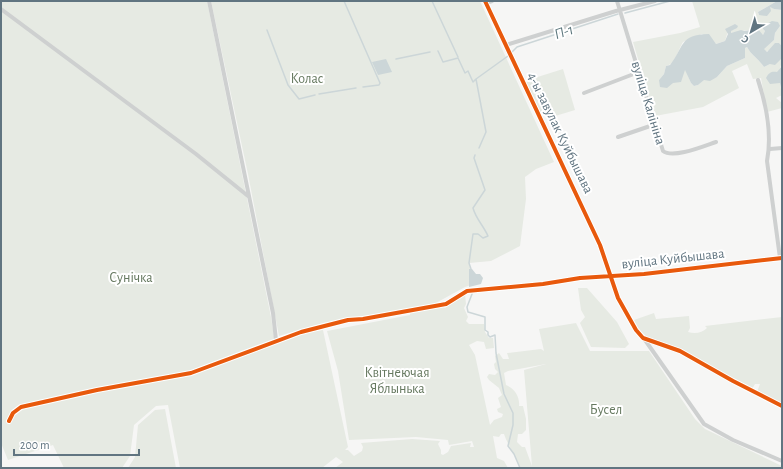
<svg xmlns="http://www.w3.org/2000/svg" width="783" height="469" font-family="'Alegreya Sans',sans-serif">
<rect width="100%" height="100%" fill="#f6f6f5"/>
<path fill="#e6eae3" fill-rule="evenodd" d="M1,1H207L271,317L275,343L276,344L308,332L323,330L348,447L345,450H348L354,456L362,451L363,447L361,443L412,439L440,441L438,444L441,450V454L443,455L448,452L451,446L471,443L470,447H474L472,441L449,445L448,440L416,437L349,440L338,371L327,331L410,315V312L442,306L445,308L465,294L466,304L464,308L468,317L466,321L469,324H484L485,332L489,338H493L494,348L486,349L484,342L477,341L469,345L475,355L490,425L494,420L502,417L503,414L498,412L497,409L501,407L498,398L502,395L499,388L489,380L487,377L489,374L495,375L498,372L495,369L494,364L496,362L495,356L499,353L503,359H509L507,353L541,349L544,351L539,329L576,323L590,351H649L695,419L705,429L782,466V468H520C516,456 508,446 504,434H501L499,437L493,436L497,458L504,461L508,468H335L343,462L336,457L322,468H180L168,405L156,406L134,425L130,456L122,468H64L53,445L8,460L1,443ZM546,364L524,370L532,466L525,447H522L517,442L518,434H522L526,430V419L523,406H519C520,397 515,389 506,385L504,373L508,371Z
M211,1H480L554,162L536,169L525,177L526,199L520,246L491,261L469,263L474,284L465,287L434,304L323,323L279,336L248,174Z
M692,1H777L758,12L759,15L770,6L774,9L782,10V46L779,43L766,52L763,49L774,40L775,33L780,26L763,29L765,31L763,35L754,29L731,33L730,31L737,28L728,31L725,41L716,44L702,34L683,42C678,50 676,64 666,66L664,74L659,80C680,84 673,82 685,69L691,83L694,86L698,85L704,79L717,77L727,66L745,58V48L747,47C751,55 759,59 764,67L782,58C782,67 777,72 777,82L780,83L782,95L776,98L782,103V108L767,112L761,78L753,79L747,64L732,71L739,88L703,107L655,116L633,42L680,33L700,27Z
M563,69L575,110L552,117L548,112L541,115L526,83L528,80Z
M578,288H587L617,322L629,344L625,348L591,347L580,323L585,317L581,310Z
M654,313L656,319L689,316L690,328L688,332C695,334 702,333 707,328L705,326L782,317V404L757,392L760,384H755L752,389L692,356L647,337L638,329L634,320Z
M165,409L176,468H128L135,457L138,425L155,410Z"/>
<path fill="#ccd6d8" d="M777,1H782V10L774,9L770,7L771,11L767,16L759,15L758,12Z
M772,21L778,22L780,26L775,33L774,40L764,49L767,52L775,43H779L782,46V58L775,65L770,64L764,67C759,59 751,55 747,47L745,48V58L727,66L717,77L710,81L704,80L698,85L694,86L691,83L685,70L681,82L673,83L667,88L660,87L659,80L664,74L666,66L670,65C684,48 679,34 709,34L716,44L725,41L728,34L725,29L735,24L738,26L737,28L731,31V33L741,30L744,31L758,29L763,35L765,31L763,29V26Z
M386,59L392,72L378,75L372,62Z
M782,66V92L780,83L770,84L766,78C769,72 772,71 777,72Z
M469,269H472L476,274H480L483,278L481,284L469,287Z"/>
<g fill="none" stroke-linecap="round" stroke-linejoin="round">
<path stroke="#ccd6d8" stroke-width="1.5" d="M344,1L380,83L379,85L363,87
M432,1L458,57
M625,13L670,1
M267,30L288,85L299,99L315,95
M438,51L443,62L458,58L465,73L468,71L473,82L476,79
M512,52L517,47L618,14
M396,59L430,52
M319,94L356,88
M479,148L486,132L476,79L508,56
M471,269L469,263L473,234H478L483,238L488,236C483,225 476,219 473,208L485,190L474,158L475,155
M472,294L467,307L468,312L485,317V330L488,332V335L490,337L495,335L496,353L504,394L513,413V425L508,446L514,454L520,468"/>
<path stroke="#ced0d0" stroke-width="4" d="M209,1L273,313L276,340
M485,1L600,245L618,298L636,330L643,338L680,351L733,381L782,406
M617,1L663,151C673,159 704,146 716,142
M486,3L492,1
M1,9L196,154L248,196
M506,45L616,11L655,1
M758,80C766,104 772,135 767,161L780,258
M584,93L639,72
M618,137L656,124
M770,149L782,148
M645,340L704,424L733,440L782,461
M9,421L13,413L21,407L97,390L191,373L301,332L348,320L363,319L446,304L467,291L543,284L580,278L644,274L782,258"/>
<g stroke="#fff" stroke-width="6">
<path id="cycleway" d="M485,1L600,245L618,298L636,330L643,338L680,351L733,381L782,406
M9,421L13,413L21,407L97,390L191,373L301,332L348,320L363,319L446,304L467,291L543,284L580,278L644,274L782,258"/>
</g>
<use href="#cycleway" stroke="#e8590c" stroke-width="4"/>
</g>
<g text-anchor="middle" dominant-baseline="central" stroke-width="4" stroke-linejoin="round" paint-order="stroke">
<g font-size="14" fill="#667960" stroke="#fff">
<text x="307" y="79">Колас</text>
<text x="131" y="278">Сунічка</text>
<text x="397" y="373">Квітнеючая<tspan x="397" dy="16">Яблынька</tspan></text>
<text x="606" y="410">Бусел</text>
</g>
<g font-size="14" fill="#617581" stroke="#fff">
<text transform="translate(648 103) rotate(73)">вуліца Калініна</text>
<text transform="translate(560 133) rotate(64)">4-ы завулак Куйбышава</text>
<text transform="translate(673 259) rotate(-6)">вуліца Куйбышава</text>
</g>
<g font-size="15" font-style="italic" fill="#5b767c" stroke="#fff">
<text transform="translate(564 32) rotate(-18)">П-1</text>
</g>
</g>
<rect width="783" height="469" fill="none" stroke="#617581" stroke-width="4"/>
<g transform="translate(751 32) rotate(218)" stroke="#ffffff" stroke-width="3" paint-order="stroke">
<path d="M0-3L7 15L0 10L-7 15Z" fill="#617581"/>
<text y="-6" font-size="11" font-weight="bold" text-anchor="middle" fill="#617581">С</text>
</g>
<path d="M14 449v6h125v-6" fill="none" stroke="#617581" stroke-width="2"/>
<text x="20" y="449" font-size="12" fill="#617581" stroke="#ffffff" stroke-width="3" paint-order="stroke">200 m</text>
</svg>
